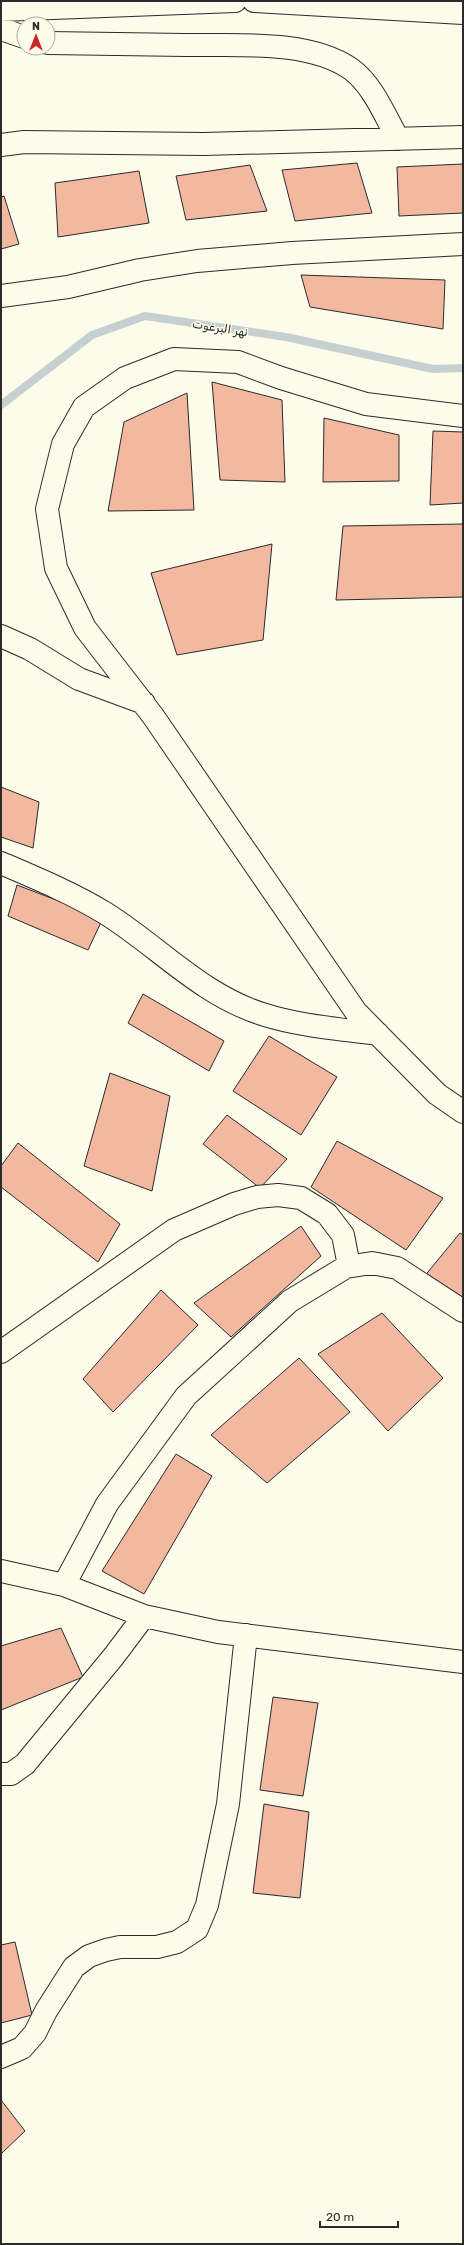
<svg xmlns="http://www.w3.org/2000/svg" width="464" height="2245" font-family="Rubik,Cairo,sans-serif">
<rect width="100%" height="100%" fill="#fdfbea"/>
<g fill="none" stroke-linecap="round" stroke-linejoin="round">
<path stroke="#c7d0d0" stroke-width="8" d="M1,405L92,335L145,316L286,337L433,369L463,368"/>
</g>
<path fill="#f2b8a0" stroke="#2b2b2b" d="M357,163L372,213L295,221L282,170Z
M463,164V213L399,216L397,167Z
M250,165L267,211L186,220L176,176Z
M139,171L149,223L58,237L55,183Z
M4,196L19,244L1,249V197Z
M301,275L445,280L443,329L310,307Z
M212,382L282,400L285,482L220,480Z
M187,393L194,510L108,511L124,422Z
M324,418L399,435V481L323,482Z
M433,431L463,432V503L430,505Z
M463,524V597L336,600L343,526Z
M272,544L263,640L177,655L151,573Z
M1,787L39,802L33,848L1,837Z
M17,885L103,918L88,950L8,916Z
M143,994L224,1041L209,1071L128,1023Z
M269,1036L337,1077L301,1135L233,1091Z
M110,1073L170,1096L152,1191L84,1166Z
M227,1115L287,1159L260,1188L203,1144Z
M337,1141L443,1198L406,1250L311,1187Z
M18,1143L120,1224L98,1262L1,1187V1166Z
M301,1226L321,1256L231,1337L194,1303Z
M460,1233L463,1235V1301L423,1278Z
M161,1290L198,1325L113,1412L83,1379Z
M382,1313L443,1378L388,1431L318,1354Z
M299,1358L350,1412L267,1483L211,1435Z
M176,1454L212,1476L144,1594L102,1571Z
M61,1628L83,1677L1,1710V1646Z
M273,1697L318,1703L303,1796L260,1790Z
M264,1804L309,1812L300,1898L253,1893Z
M15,1942L32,2015L1,2023V1945Z
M1,2100L25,2131L1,2154Z"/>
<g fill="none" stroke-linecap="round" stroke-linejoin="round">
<g stroke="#2b2b2b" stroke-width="24">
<path id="minor" d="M254,1L463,13
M1,10L235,1
M1,29L24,37
M48,43C94,44 139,44 185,45C235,46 308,39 351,69C373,85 385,116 398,139
M1,145L24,142L204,144L463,137
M1,296L68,287L140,270L197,261L292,253L463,244
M463,416L366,404L281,378L238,362L174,359L125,378L84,407L63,444L47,509L56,568L85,628L153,716L356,1012L437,1094L463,1112
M1,636L30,649L79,679L144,703
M1,863C36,878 72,893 105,913C158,946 200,994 262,1014C299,1026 339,1029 378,1034
M1,1352L174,1230L234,1204L257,1197L278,1195L301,1198L327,1214L343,1235L349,1266
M1,1571L64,1585L144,1616L218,1632L463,1662
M64,1585L107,1504L186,1396L290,1301L346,1267L372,1263L397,1268L463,1311
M1,1774H11L25,1764L114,1656L144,1616
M1,2057L22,2048L35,2033L46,2011L74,1967L89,1956L106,1950L120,1947H157L177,1942L197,1929L207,1905L228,1804L246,1635"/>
</g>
<use href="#minor" stroke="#fdfbea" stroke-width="22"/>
</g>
<g text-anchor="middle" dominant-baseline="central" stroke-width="3" stroke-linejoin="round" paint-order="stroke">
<g font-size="12" font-style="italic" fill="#2b2b2b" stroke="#fdfbea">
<text transform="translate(220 328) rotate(9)">نهر البرغوت</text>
</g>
</g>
<rect width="464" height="2245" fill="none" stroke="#2b2b2b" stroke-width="4"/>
<g transform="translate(36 36)"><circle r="19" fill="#fdfbea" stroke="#a9a89e"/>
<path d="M0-3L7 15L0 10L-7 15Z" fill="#c62828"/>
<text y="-6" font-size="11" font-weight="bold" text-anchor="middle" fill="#2b2b2b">N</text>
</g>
<path d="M320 2221v6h78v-6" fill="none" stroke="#2b2b2b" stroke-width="2"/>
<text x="326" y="2221" font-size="12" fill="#2b2b2b" stroke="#fdfbea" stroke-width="3" paint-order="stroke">20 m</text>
</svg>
